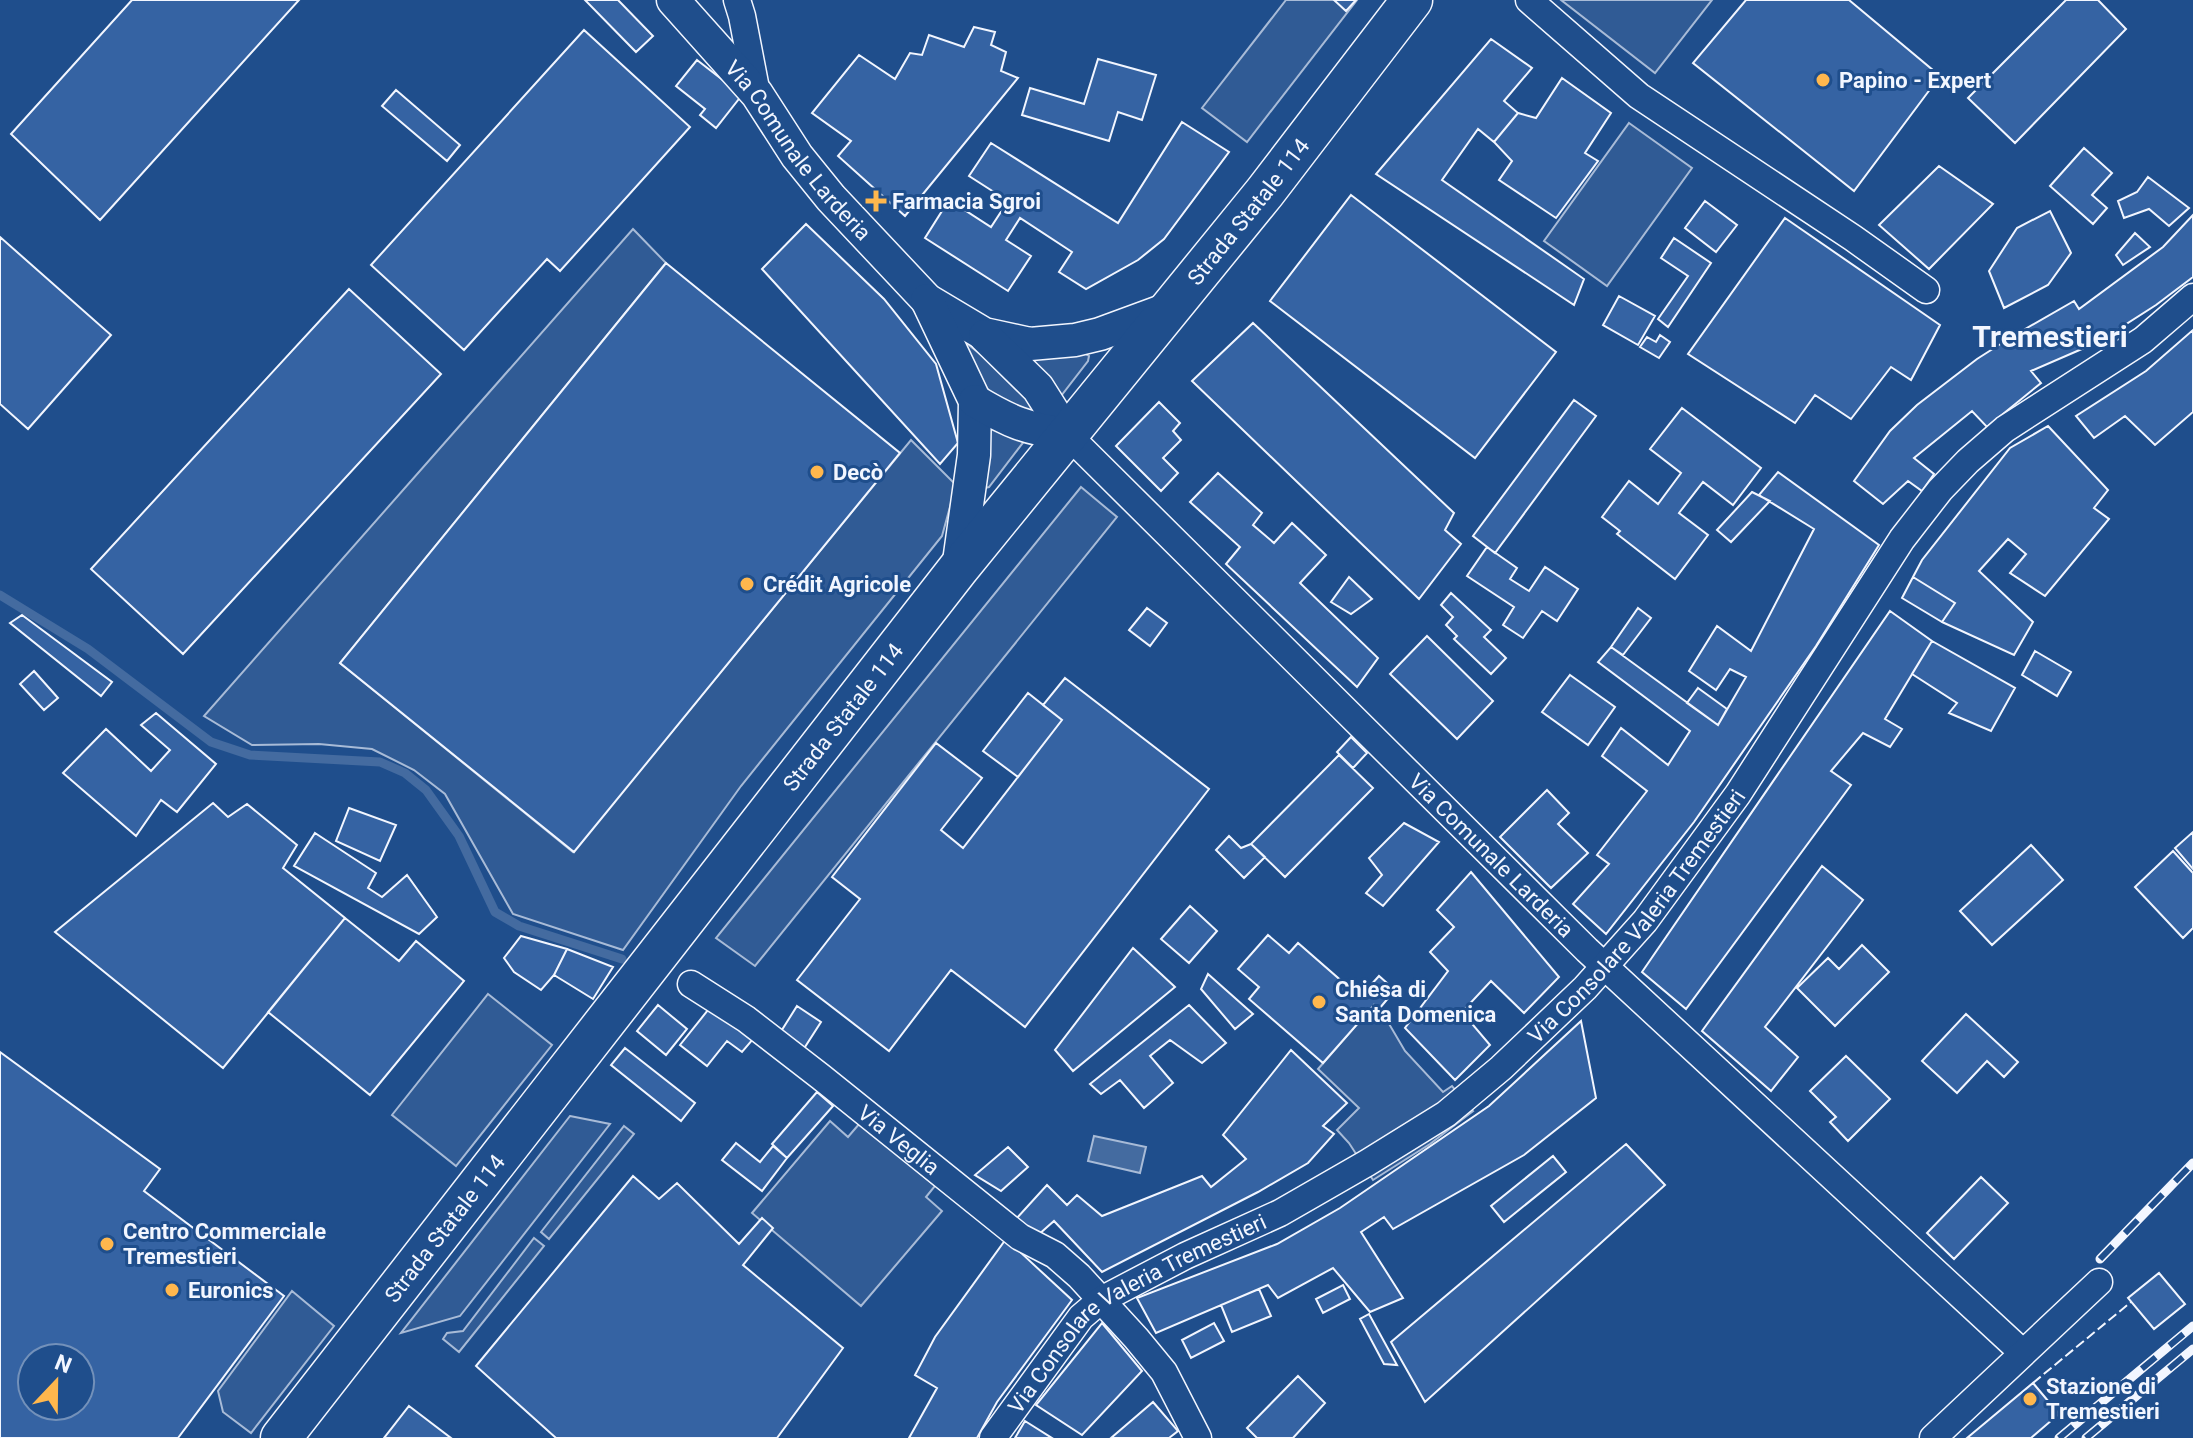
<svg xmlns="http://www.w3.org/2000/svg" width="2193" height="1438" font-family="Roboto,sans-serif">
<rect width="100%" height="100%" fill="#1f4e8c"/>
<path fill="#305b95" stroke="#a8bbd7" stroke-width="2" d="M1286,0H1357L1247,142L1202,108Z
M1561,0H1712L1655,73Z
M1629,123L1692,168L1607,286L1544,241Z
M633,229L666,263L340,663L573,852L911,440L956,485L942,536L741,786L623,950L513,914L445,794L414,770L372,749L319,744L252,745L204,716Z
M960,341L965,342L1009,377L1033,402L1035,414L986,392Z
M1084,353L1089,356L1088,361L1061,396H1057L1030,356Z
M989,422L1025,440L989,487L985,488Z
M1081,487L1117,517L755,966L716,938Z
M488,994L552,1045L456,1166L392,1115Z
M1374,1005L1385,1017L1405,1051L1443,1092L1452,1086L1473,1111L1430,1144L1373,1180L1349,1143L1337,1130L1359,1108L1318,1069Z
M570,1116L610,1124L460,1316L401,1333Z
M830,1121L848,1137L860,1123L935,1186L926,1197L942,1211L861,1306L752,1213Z
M624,1126L634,1134L549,1239L541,1232Z
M534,1238L544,1246L459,1352L443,1339L447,1333L463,1331Z
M292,1291L334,1326L251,1433L223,1412L218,1391Z"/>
<path fill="#446ba0" stroke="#a8bbd7" stroke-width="2" d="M1094,1136L1146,1147L1140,1173L1088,1161Z"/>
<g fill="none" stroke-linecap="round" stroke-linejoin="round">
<path stroke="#446ba0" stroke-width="9" d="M0,595L88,649L211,742L250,755L380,762L405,773L426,790L459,836L495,912L519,926L622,959"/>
</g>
<path fill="#3563a3" stroke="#f2f6ff" stroke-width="2" fill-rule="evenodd" d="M132,0H299L100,220L11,134Z
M585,0H618L653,36L636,52Z
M1334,0H1356L1346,11Z
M1746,0H1849L1940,76L1854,191L1693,63Z
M2066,0H2098L2126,29L2015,143L1968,98Z
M974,27L995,32L991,45L1006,52L1001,71L1018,78L905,216L838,156L851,141L812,113L859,55L895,79L910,53L922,55L929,35L964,47Z
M584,30L690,127L560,271L547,259L464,350L371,265Z
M1491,39L1532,68L1504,101L1518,113L1494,142L1478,129L1442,180L1584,279L1574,305L1376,174Z
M1098,59L1156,75L1142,120L1118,112L1109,141L1022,115L1030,88L1084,104Z
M697,60L742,95L716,128L700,115L705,109L676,86Z
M1562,78L1611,113L1585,153L1598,161L1556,218L1499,180L1512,161L1494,142L1518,113L1536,118Z
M396,90L460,145L447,161L382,106Z
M1182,122L1229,152L1164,239L1138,260L1086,289L1059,272L1072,252L1020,218L1006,240L1031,256L1008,291L925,238L949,200L991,227L1008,201L969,176L991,143L1118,223Z
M2084,148L2112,173L2092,195L2107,208L2093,224L2050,186Z
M1939,166L1993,204L1929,269L1879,225Z
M2148,177L2189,208L2169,226L2149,209L2124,218L2118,201L2137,192Z
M1351,195L1556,352L1475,458L1270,301Z
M1705,201L1737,225L1716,252L1685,228Z
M2050,211L2071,253L2048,285L2004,308L1989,271L2017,228Z
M2193,215V277L2156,305L2098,342L2031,371L2041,383L1987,427L1972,411L1914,458L1934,474L1922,491L1908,481L1883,504L1854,481L1890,431L1917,405L1977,359L2013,336L2074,301L2079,309L2163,247Z
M1785,218L1940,325L1911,380L1891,367L1851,419L1815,395L1795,423L1688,354Z
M806,224L884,299L936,364L958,443L940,464L762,269Z
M2135,233L2150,247L2123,265L2116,255Z
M0,237L111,335L28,429L0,404Z
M1674,238L1711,263L1668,327L1658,319L1688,276L1661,258Z
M666,263L900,453L574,852L340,663Z
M349,289L441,374L183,654L91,569Z
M1619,296L1655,316L1638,345L1603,325Z
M1253,323L1454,513L1445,530L1461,544L1419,599L1192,381Z
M2193,330V412L2155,445L2125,416L2094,438L2076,416L2146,371Z
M1660,335L1670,342L1659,358L1640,347L1647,337L1656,342Z
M1574,400L1596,416L1495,553L1473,536Z
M1159,402L1180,423L1173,431L1181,440L1163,458L1178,473L1161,491L1116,446Z
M1682,408L1761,468L1733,505L1703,482L1679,513L1708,535L1675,579L1617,534L1620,531L1602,517L1629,481L1658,504L1681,473L1650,449Z
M2048,426L2108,490L2094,508L2109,519L2045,596L2010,573L2026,554L2008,539L1979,571L2033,622L2014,655L1942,622L1955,603L1913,577L1922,560L2010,448Z
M1778,472L1879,545L1816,646L1694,822L1606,934L1573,904L1609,864L1597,855L1647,791L1602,756L1621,728L1668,765L1690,731L1598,662L1611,647L1718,725L1746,677L1730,669L1716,690L1689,671L1717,626L1751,651L1814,529L1759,495Z
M1218,473L1262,513L1253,525L1274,543L1292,523L1326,555L1300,583L1378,658L1357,687L1226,564L1240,547L1190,502Z
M1752,492L1770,501L1731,542L1717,530Z
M1487,547L1517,568L1510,579L1529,591L1545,567L1578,589L1557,621L1542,611L1523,638L1503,625L1514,607L1467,576Z
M1349,577L1372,599L1351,614L1331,602Z
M1913,577L1955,603L1942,622L1902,598Z
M1451,593L1491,630L1484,637L1506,658L1491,674L1454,639L1457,636L1446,625L1453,617L1441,605Z
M1147,608L1167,623L1150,646L1129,630Z
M1638,608L1651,618L1623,655L1611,647Z
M1890,611L1932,641L1885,719L1902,729L1890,747L1863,733L1831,771L1851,785L1686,1009L1642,972Z
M22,615L112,682L101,696L10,623Z
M1427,636L1493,701L1457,739L1390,674Z
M1932,641L2015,688L1991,731L1949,713L1957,703L1912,674Z
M2035,651L2071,672L2057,696L2022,675Z
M34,671L58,698L44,710L20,684Z
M1570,675L1615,707L1588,745L1542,712Z
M1065,678L1209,789L1025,1027L951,970L889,1051L797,980L860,899L832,877L936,743L982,778L941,830L963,848L1062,720L1043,705Z
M1698,688L1727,709L1718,725L1687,703Z
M1028,693L1062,720L1018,777L983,751Z
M156,713L216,764L177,812L161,800L136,836L63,773L106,729L151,771L170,750L141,725Z
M1351,737L1367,753L1353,768L1337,752Z
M1339,755L1373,788L1285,877L1251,844Z
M1547,790L1569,813L1558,824L1588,853L1551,888L1500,837Z
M213,803L228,817L247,804L297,845L283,868L345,918L223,1068L55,932Z
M349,808L396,825L380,861L336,841Z
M1404,823L1439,842L1383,906L1366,893L1382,875L1369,858Z
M2193,832V869L2175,848Z
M315,833L376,873L368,888L382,897L407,875L437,917L419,934L294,866Z
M1229,836L1241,848L1251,844L1265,857L1244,878L1216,850Z
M2031,845L2063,880L1992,945L1960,911Z
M2173,851L2193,873V928L2183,938L2135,887Z
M1822,866L1863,900L1765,1027L1798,1057L1771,1091L1702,1031Z
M1471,872L1559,977L1524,1013L1491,981L1462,1012L1490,1045L1455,1080L1405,1028L1448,971L1430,952L1454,927L1437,910Z
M1190,906L1217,931L1189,963L1161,939Z
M345,918L399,961L416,941L464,981L370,1095L268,1012Z
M1268,935L1289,953L1298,943L1360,997L1379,976L1395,990L1379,1009L1374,1005L1323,1063L1249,999L1259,987L1238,969Z
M521,936L567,949L554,975L541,990L514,972L504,958Z
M1862,945L1889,972L1835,1026L1797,988L1828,958L1839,969Z
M1133,948L1175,987L1073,1071L1055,1050Z
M567,949L613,967L593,999L554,975Z
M1208,974L1253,1014L1235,1029L1201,989Z
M658,1005L687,1029L666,1055L637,1031Z
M712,1005L754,1038L742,1052L727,1041L707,1066L680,1045Z
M1189,1005L1226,1043L1202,1063L1170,1040L1150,1056L1173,1083L1144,1108L1120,1080L1101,1094L1090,1084Z
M797,1006L821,1022L803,1050L780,1033Z
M1966,1014L2018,1062L2004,1077L1987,1061L1957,1093L1922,1061Z
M1581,1021L1596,1098L1524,1155L1393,1229L1384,1217L1361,1232L1403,1298L1370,1312L1333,1268L1278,1298L1268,1285L1156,1333L1137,1298L1277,1244L1340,1208L1489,1106Z
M625,1048L695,1103L681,1121L611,1065Z
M1291,1050L1347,1103L1323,1126L1334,1134L1308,1163L1258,1192L1102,1272L1054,1221L1037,1236L1016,1219L1047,1185L1067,1205L1077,1195L1102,1216L1202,1176L1211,1187L1246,1159L1223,1135Z
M0,1052L160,1169L144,1191L284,1296L178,1438H0ZM32,1358H80V1406H32Z
M1846,1056L1890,1099L1848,1141L1830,1122L1836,1117L1810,1091Z
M817,1092L833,1106L787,1158L772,1144Z
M736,1143L760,1162L773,1146L787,1158L762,1191L722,1160Z
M1626,1144L1665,1185L1425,1402L1391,1342Z
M1008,1147L1028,1167L1001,1191L975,1175Z
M1553,1156L1566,1172L1504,1222L1491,1206Z
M633,1176L659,1199L677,1183L739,1244L762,1218L773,1228L743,1265L843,1348L777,1438H556L476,1366Z
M1981,1177L2008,1203L1954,1259L1927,1233Z
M1006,1239L1072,1300L997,1402L977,1438H909L937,1388L915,1375L935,1337Z
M2159,1273L2185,1304L2154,1329L2128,1298Z
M1343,1285L1350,1299L1323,1313L1316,1299Z
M1259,1289L1271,1316L1232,1332L1221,1305Z
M1369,1314L1397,1365L1384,1364L1360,1319Z
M1102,1323L1142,1371L1082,1435L1036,1405Z
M1214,1323L1224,1341L1191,1358L1182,1340Z
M1298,1376L1325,1403L1293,1438H1257L1247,1428Z
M2033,1383L2059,1414L2031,1438H1967Z
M1153,1402L1178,1431L1169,1438H1111Z
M409,1406L451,1438H384Z
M1025,1421L1052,1438H1015Z"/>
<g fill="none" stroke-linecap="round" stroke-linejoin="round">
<g stroke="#f2f6ff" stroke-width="29">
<g id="minor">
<path d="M737,0L742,16L757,94"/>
<path d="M1529,0L1639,96L1853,238L1926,290"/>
<path id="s1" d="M1067,434L1587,950L2023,1353"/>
<path id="s2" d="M691,984L746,1019L821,1077L1020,1237L1055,1255L1079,1276L1136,1338L1164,1372L1198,1438"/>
<path id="s3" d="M993,1438L1081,1317L1101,1300L1185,1256L1280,1213L1367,1163L1446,1114L1501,1068L1585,988L1645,921L1738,794L1902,539L1940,490L1968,461L2005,429L2143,340L2193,297"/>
<path d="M1933,1438L2099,1282"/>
</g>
</g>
<g stroke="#f2f6ff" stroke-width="35">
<g id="tertiary">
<path id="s4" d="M673,0L757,94L797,156L831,198L927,300L984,334L1030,344L1075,340L1100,334L1168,309"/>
<path d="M927,300L975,401L974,455L958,569"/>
<path d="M985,336L1038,388L1067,434"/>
<path d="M975,401C1010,422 1027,429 1067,434"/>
</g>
</g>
<g stroke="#f2f6ff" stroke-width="43">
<g id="primary">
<path id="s5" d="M281,1438L958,569L1265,192L1412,0"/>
</g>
</g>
<use href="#minor" stroke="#1f4e8c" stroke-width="26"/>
<use href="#tertiary" stroke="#1f4e8c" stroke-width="32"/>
<use href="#primary" stroke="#1f4e8c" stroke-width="40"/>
<g stroke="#f2f6ff" stroke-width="9">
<path id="rail" d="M2100,1259L2193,1163
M2059,1438L2193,1326
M2086,1438L2193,1349"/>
</g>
<use href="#rail" stroke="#1f4e8c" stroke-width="6" stroke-dasharray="18" stroke-linecap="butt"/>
<path stroke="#f2f6ff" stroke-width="2" stroke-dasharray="10 4" stroke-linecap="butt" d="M2033,1383L2131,1302"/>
</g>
<g fill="#ffb74d" stroke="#1f4e8c" stroke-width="3">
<circle cx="1823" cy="80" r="8"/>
<path d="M872 189h8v8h8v8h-8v8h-8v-8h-8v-8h8z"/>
<circle cx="817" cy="472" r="8"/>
<circle cx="747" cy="584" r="8"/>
<circle cx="1319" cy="1002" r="8"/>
<circle cx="107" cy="1244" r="8"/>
<circle cx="172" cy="1290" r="8"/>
<circle cx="2030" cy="1399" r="8"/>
</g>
<g text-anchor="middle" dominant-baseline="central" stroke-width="6" stroke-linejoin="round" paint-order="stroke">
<g font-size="22" font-weight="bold" fill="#f2f6ff" stroke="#1f4e8c" text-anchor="start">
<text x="1839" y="80">Papino - Expert</text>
<text x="892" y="201">Farmacia Sgroi</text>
<text x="833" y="472">Decò</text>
<text x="763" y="584">Crédit Agricole</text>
<text x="1335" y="989">Chiesa di<tspan x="1335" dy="25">Santa Domenica</tspan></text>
<text x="123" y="1231">Centro Commerciale<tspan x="123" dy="25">Tremestieri</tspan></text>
<text x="188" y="1290">Euronics</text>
<text x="2046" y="1386">Stazione di<tspan x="2046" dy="25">Tremestieri</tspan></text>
</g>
<g font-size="22" fill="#f2f6ff" stroke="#1f4e8c">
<text stroke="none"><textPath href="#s4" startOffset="196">Via Comunale Larderia</textPath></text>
<text stroke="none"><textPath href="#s5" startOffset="1562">Strada Statale 114</textPath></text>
<text stroke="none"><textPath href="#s5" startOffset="914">Strada Statale 114</textPath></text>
<text stroke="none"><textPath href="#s1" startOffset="598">Via Comunale Larderia</textPath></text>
<text stroke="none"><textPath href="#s3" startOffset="844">Via Consolare Valeria Tremestieri</textPath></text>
<text stroke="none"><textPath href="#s2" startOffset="260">Via Veglia</textPath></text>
<text stroke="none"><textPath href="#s5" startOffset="266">Strada Statale 114</textPath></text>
<text stroke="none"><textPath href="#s3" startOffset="196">Via Consolare Valeria Tremestieri</textPath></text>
</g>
<g font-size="30" font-weight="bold" fill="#f2f6ff" stroke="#1f4e8c">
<text x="2050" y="336">Tremestieri</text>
</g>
</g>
<g transform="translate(56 1382) rotate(22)"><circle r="38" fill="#1f4e8c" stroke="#7391ba" stroke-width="2"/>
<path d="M0-6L14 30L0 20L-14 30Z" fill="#ffb74d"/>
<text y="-12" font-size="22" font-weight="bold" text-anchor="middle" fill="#f2f6ff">N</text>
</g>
</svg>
